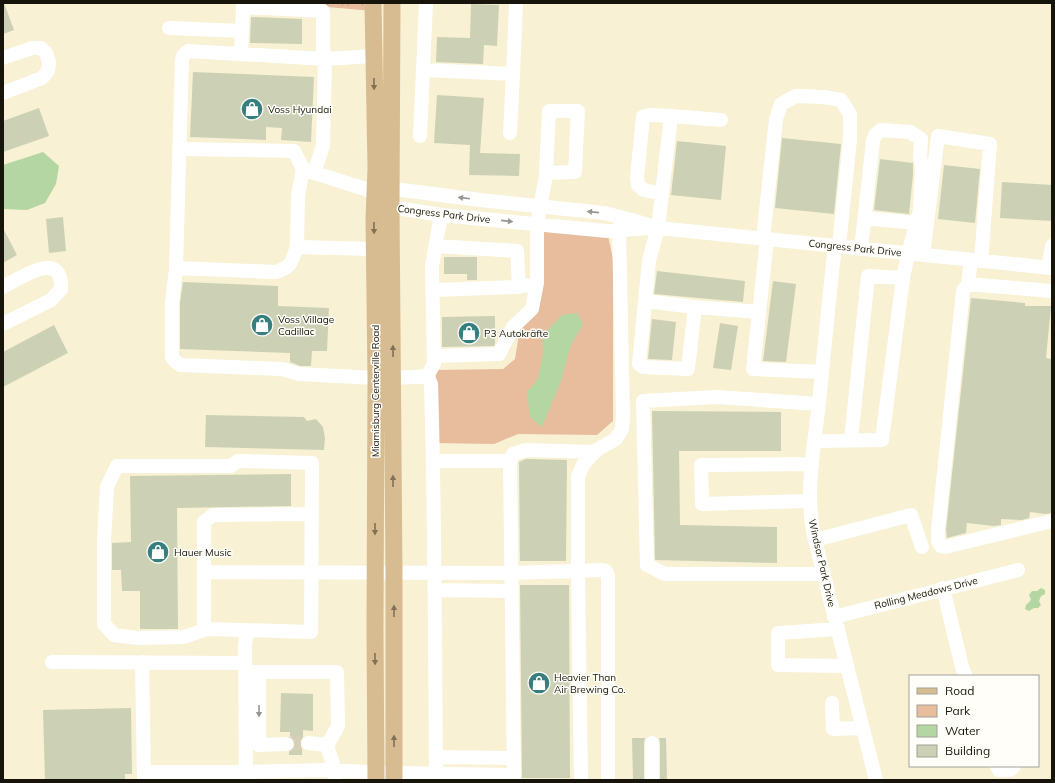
<svg xmlns="http://www.w3.org/2000/svg" width="1055" height="783" font-family="Mulish,sans-serif">
<defs>
<pattern id="park-crowns" width="20" height="18" patternUnits="userSpaceOnUse"><rect width="20" height="18" fill="#e7bd9e"/><path d="M2 6a3 3 0 1 1 6 0M12 15a3 3 0 1 1 6 0" fill="none" stroke="#c5a287"/></pattern>
</defs>
<rect width="100%" height="100%" fill="#f8f1d4"/>
<path fill="#e7bd9e" d="M537,224L607,231L613,259V421L597,435L518,434L494,444L435,443L436,370L503,369L515,359L520,328L537,310Z"/>
<path fill="url(#park-crowns)" d="M282,3H373V11Z"/>
<path fill="#b4d6a2" d="M43,152L59,166L56,184L45,203L27,210L3,209V165Z
M577,313L583,324L571,345L561,381L542,427L530,417L527,392L538,379L543,352L542,336L562,315Z
M1041,588L1045,590V594L1041,596L1039,601L1041,605L1038,608H1034L1029,611L1025,609L1026,605L1031,600L1029,595L1032,591H1037Z"/>
<path fill="#ccd1b5" d="M3,3H4L14,30L3,34Z
M471,4L499,5L497,46L484,45L483,64L436,62L437,37L470,38Z
M251,17L302,19V44L250,43Z
M193,72L314,77L311,142L281,140L282,128L266,127V140L190,137Z
M437,95L484,98L480,153L520,154L519,176L469,175L470,145L434,143Z
M39,108L49,136L3,152V121Z
M782,138L841,144L834,214L775,208Z
M677,141L726,146L721,200L671,195Z
M880,159L913,163V174L909,214L874,210Z
M944,165L980,169L975,223L938,219Z
M1002,182L1052,185V221L1000,218Z
M63,217L66,251L49,253L46,219Z
M3,228L17,255L3,263Z
M444,257H477V280H467V274H444Z
M657,271L745,281L743,302L654,294Z
M773,281L796,284L786,362L763,361Z
M183,282L278,286V306L329,308L327,351H312L311,366H300L290,362V353L180,349V303Z
M971,298L1025,303V306H1051L1046,358L1052,359V513L1045,514L1030,512L1029,518L1022,520L1001,519V525L994,526L967,523L966,533L947,538L946,530Z
M495,316V343L494,346L442,347V317Z
M652,319L676,322L672,360L648,359Z
M720,323L738,326L731,370L713,368Z
M54,325L68,353L3,387V352Z
M652,411L781,412V451H679L680,525L777,527V563L655,560Z
M206,415L304,417L307,421L316,419L323,427L325,438L324,450L205,447Z
M526,459L567,460L566,561H520L519,462Z
M291,474V506L177,508L178,629H140V591H122L121,570H112V543L131,542L130,476Z
M520,585H569L570,778H522Z
M281,693L313,694V731L303,730V737L300,743L302,749V755H289V752L295,748L294,740L290,736V732H280Z
M131,708L132,774H125V780H45L43,710Z
M632,738H645L644,743V780H633Z
M659,738H666L667,780H660V743Z"/>
<g fill="none" stroke-linecap="round" stroke-linejoin="round">
<path stroke="#d6d0b6" stroke-width="14" stroke-dasharray="14 7" stroke-linecap="butt" d="M287,744L308,743"/>
<path stroke="#fff" stroke-width="14" d="M426,3L423,70L513,74L516,3
M169,28L242,31
M241,54L243,7L323,11V49L325,59L323,146L314,173
M373,56L325,59L188,51L184,54L182,60L176,268L172,303V357L175,361L180,365L282,369L299,374L376,378
M3,58L32,48H41L46,53L49,62L48,71L42,78L3,93
M721,120L671,116L658,228L649,260L639,364L643,367L688,369L695,307L759,312
M510,133L513,74
M420,136L423,70
M179,149L294,151L303,169L365,189L375,194L391,207L441,215L607,231L650,228
M382,193L392,190H402L480,200L604,213L632,220L658,228L1052,268
M662,194L644,190L638,185L637,177L643,117L649,115L671,116
M865,218L916,223
M763,239L776,119L781,104L796,96L824,97L841,100L850,114V139L839,246
M767,239L753,369L822,372
M435,246L517,251L519,287
M835,246C829,298 824,351 819,403C814,448 804,495 815,540L876,780
M297,247L298,195L303,169
M923,255L938,136L990,144L981,261
M971,260L968,284L1052,291
M176,268L276,272C292,267 291,262 297,247L374,249
M1048,268L1052,246
M968,284L963,291L938,530V541L941,546L945,547L1052,521
M3,287C21,278 63,248 61,289L51,300L3,324
M433,290L515,287L526,285
M645,301L695,307
M434,356L499,354L513,327L532,309L537,283V224L546,175V173L549,111H578L575,172L546,173
M427,376L431,384C435,516 435,648 436,780
M393,378L427,376L434,364L432,266L441,215
M818,404L717,397L643,401L647,565L665,574H824
M851,440L868,276L903,278
M814,441L882,440L903,278L908,254L920,210L922,166L920,157L921,139L910,132L881,130L875,135L873,141L861,249
M433,461H510
M810,501L702,504L701,465L812,464
M815,540L911,515L922,547
M204,572L511,573L602,570L606,571L608,576V780
M943,588L962,667L966,676
M435,590L512,591
M834,617L1018,570
M207,629L184,637L138,638L114,635L104,624V541L107,487L117,466H231L238,461H242L312,463L311,632L207,629L204,622V522L213,515L311,514
M838,629L778,633V665L847,666
M52,662L245,663
M142,662L144,780
M246,672H337L338,726L327,746L335,770V778
M259,672V745L287,744
M832,703L833,729L863,728
M308,743L328,745
M652,743V780
M436,757L514,758
M997,766L999,770H1010L1014,766
M144,772H246L324,770L394,773L514,775
M246,780L245,646L247,631
M514,780L510,461L513,454L526,450L595,452
M581,780L578,570V476L584,463L598,449L616,439L622,429L623,415L619,230L621,217"/>
<path stroke="#d8bc91" stroke-width="17" d="M373,3L376,168L374,219L376,378L375,630L376,780
M392,3L391,207L394,573V780"/>
</g>
<defs><path id="oneway-solid" d="M-6-.8H1V-3.2L6.5 0L1 3.2V.8H-6Z"/></defs>
<g fill="#817155">
<use href="#oneway-solid" transform="translate(374 84) rotate(89)"/>
<use href="#oneway-solid" transform="translate(374 228) rotate(89)"/>
<use href="#oneway-solid" transform="translate(393 351) rotate(-91)"/>
<use href="#oneway-solid" transform="translate(393 481) rotate(-90)"/>
<use href="#oneway-solid" transform="translate(375 529) rotate(90)"/>
<use href="#oneway-solid" transform="translate(394 611) rotate(-90)"/>
<use href="#oneway-solid" transform="translate(375 659) rotate(89)"/>
<use href="#oneway-solid" transform="translate(394 741) rotate(-90)"/>
</g>
<g fill="#979691">
<use href="#oneway-solid" transform="translate(464 198) rotate(-173)"/>
<use href="#oneway-solid" transform="translate(593 212) rotate(-174)"/>
<use href="#oneway-solid" transform="translate(507 221) rotate(6)"/>
<use href="#oneway-solid" transform="translate(259 711) rotate(90)"/>
</g>
<defs>
<g id="shop-disc" transform="scale(1.15)"><circle r="9.5" fill="#367f7e" stroke="#fffef8"/><path d="M-5-2.5h2.3a2.7 3.5 0 0 1 5.4 0H5L5.5 6h-11ZM-1.5-2.5h3a1.5 2.3 0 0 0-3 0Z" fill="#fff"/></g>
</defs>
<g fill-rule="evenodd">
<use href="#shop-disc" x="252" y="109"/>
<use href="#shop-disc" x="262" y="325"/>
<use href="#shop-disc" x="469" y="333"/>
<use href="#shop-disc" x="158" y="552"/>
<use href="#shop-disc" x="539" y="683"/>
</g>
<g text-anchor="middle" dominant-baseline="central" stroke-width="3" stroke-linejoin="round" paint-order="stroke">
<g font-size="10" fill="#17150b" stroke="#fffef8" text-anchor="start">
<text x="268" y="109">Voss Hyundai</text>
<text x="278" y="319">Voss Village<tspan x="278" dy="12">Cadillac</tspan></text>
<text x="484" y="333">P3 Autokräfte</text>
<text x="174" y="552">Hauer Music</text>
<text x="554" y="677">Heavier Than<tspan x="554" dy="12">Air Brewing Co.</tspan></text>
</g>
<g font-size="10" fill="#17150b" stroke="#fffef8">
<text transform="translate(444 214) rotate(7)">Congress Park Drive</text>
<text transform="translate(855 248) rotate(6)">Congress Park Drive</text>
<text transform="translate(375 391) rotate(-90)">Miamisburg Centerville Road</text>
<text transform="translate(822 563) rotate(77)">Windsor Park Drive</text>
<text transform="translate(926 593) rotate(-14)">Rolling Meadows Drive</text>
</g>
</g>
<rect width="1055" height="783" fill="none" stroke="#17150b" stroke-width="8"/>
<rect x="909" y="675" width="130" height="92" fill="#fffef8" stroke="#a2a199"/>
<rect x="917" y="688" width="20" height="6" fill="#d8bc91" stroke="#a2a199"/>
<text x="945" y="695" font-size="12" fill="#17150b">Road</text>
<rect x="917" y="705" width="20" height="12" fill="#e7bd9e" stroke="#a2a199"/>
<text x="945" y="715" font-size="12" fill="#17150b">Park</text>
<rect x="917" y="725" width="20" height="12" fill="#b4d6a2" stroke="#a2a199"/>
<text x="945" y="735" font-size="12" fill="#17150b">Water</text>
<rect x="917" y="745" width="20" height="12" fill="#ccd1b5" stroke="#a2a199"/>
<text x="945" y="755" font-size="12" fill="#17150b">Building</text>
</svg>
